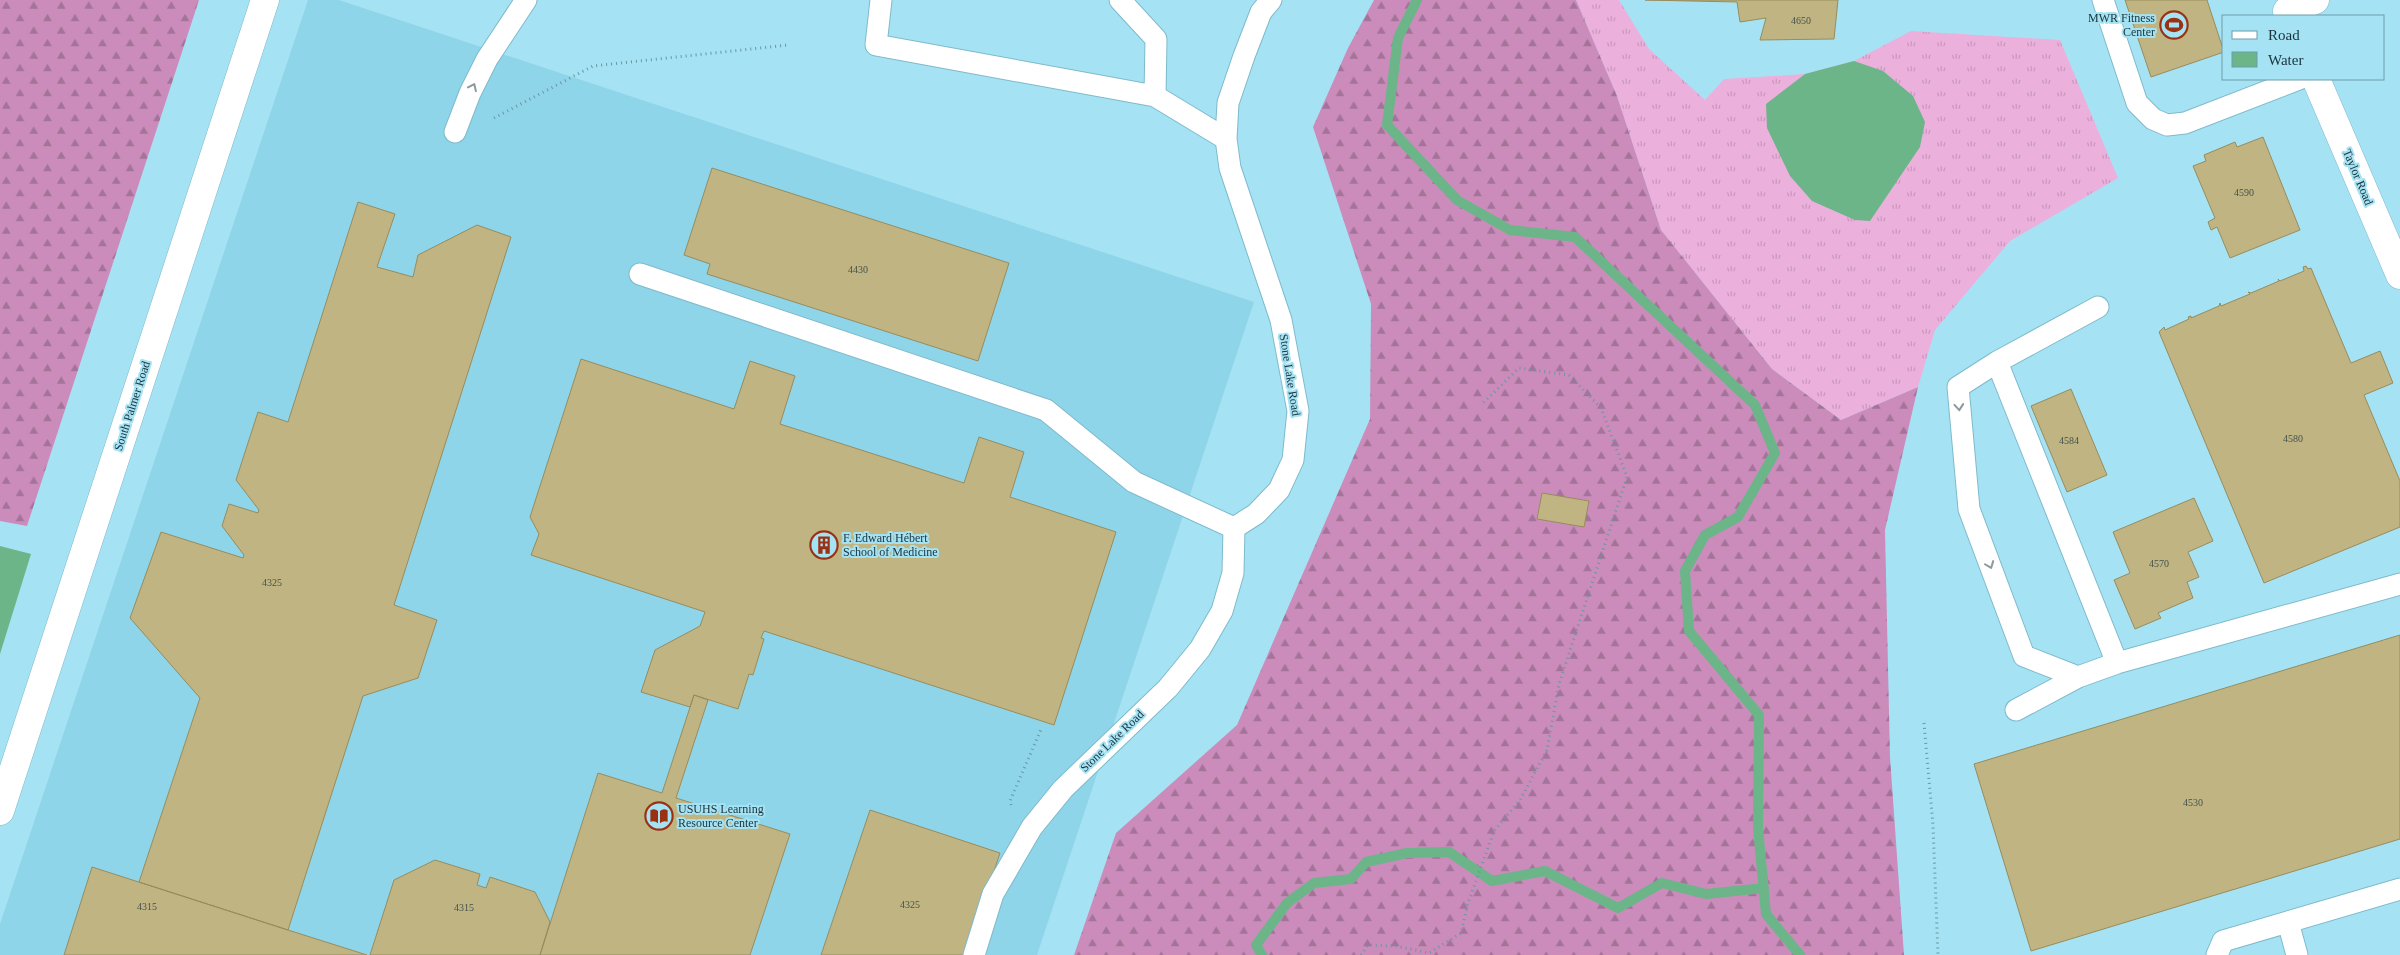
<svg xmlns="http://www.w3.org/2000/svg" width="2400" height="955" font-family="Georgia,serif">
<defs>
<pattern id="grass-tufts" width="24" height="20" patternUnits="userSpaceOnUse" patternTransform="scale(1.25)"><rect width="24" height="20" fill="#ecb0dc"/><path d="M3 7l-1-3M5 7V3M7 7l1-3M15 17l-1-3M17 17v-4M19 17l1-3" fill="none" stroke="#ca98be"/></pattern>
<pattern id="forest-firs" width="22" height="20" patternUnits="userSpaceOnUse" patternTransform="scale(1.25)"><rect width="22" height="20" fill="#cb8cbb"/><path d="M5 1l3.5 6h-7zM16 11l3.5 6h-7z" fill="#a47399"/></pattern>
</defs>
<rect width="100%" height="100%" fill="#a5e3f4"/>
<path fill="#8fd5e9" d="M308,0H339L1254,302L1037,955H0V924Z"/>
<path fill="url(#grass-tufts)" d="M1576,0H1619L1649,49L1705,100L1724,79L1805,74L1854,61L1911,31L2060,40L2118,178L2010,241L1935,330L1918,387L1841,420L1772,369L1661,230L1617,96Z"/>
<path fill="url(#forest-firs)" d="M0,0H199L27,526L0,521Z
M1374,0H1576L1617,96L1661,230L1772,369L1841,420L1918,387L1885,530L1890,757L1904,955H1074L1116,833L1237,725L1370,419L1371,304L1313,127L1348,48Z"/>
<path fill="#6bb589" d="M1854,61L1883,71L1913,96L1925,122L1920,147L1870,221L1855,220L1812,201L1790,176L1767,128L1766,104L1805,74Z
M0,546L31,554L0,654Z"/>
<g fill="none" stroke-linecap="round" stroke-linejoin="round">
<path stroke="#6bb589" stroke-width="10" d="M1417,0L1398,38L1387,125L1457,200L1510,230L1575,237L1755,405L1775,453L1738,517L1705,535L1685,571L1689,631L1759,715L1758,828L1766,914L1800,955
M1262,955L1256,945L1287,903L1314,883L1351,879L1366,862L1407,853L1449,852L1492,881L1545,871L1618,908L1662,883L1706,894L1764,888"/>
</g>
<path fill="#c0b483" stroke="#978c5d" d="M1645,0H1838L1834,39L1760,40L1766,18L1740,22L1737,2Z
M2125,0H2207L2224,52L2151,77Z
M2263,137L2300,230L2230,258L2217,227L2211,230L2208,222L2215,218L2193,166L2206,161L2204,155L2235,142L2237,147Z
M712,168L1009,263L978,361L707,274L710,264L684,255Z
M358,202L395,214L377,267L413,277L418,255L477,225L511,237L394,605L437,620L418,678L363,696L288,930L139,882L200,698L130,618L161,532L243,558L244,555L222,526L229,504L258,513L259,510L236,480L258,412L288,422Z
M2306,266L2308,269L2311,268L2351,363L2380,351L2393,383L2364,395L2400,481V527L2264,583L2159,332L2164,327L2165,330L2189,319L2188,317L2191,316V318L2219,306L2220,303L2221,306L2250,294L2248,292L2251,293L2279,281L2278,279L2280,281L2304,271L2303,267Z
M581,359L734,409L750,361L795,376L780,424L964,483L979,437L1024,452L1010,497L1116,532L1054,725L764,631L761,638L764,639L753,675L749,674L738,709L694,695L690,707L641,692L655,650L700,626L705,612L531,555L539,534L530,517Z
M2071,389L2107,475L2067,492L2031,406Z
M1542,493L1589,501L1584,527L1537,519Z
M2194,498L2213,541L2188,552L2199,577L2187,582L2193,598L2158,613L2161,618L2135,629L2114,580L2130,573L2113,532Z
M2400,635V839L2031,951L1974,764Z
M694,695L708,700L676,798L790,834L750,955H540L598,773L662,793Z
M870,810L1000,853L966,955H821Z
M435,860L480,874L477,885L486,888L490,877L535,892L550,922L540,955H370L394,880Z
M92,867L288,930L367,955H64Z"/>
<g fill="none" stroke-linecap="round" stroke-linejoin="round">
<g stroke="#7ebacb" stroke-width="23">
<path id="service" d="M881,0L876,45L1155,96L1156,39L1120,0
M2103,0L2137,103L2153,119L2167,125L2185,123L2299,79
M1155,96L1226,139
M455,132L470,93L487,59L526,0
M640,274L1046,410L1134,482L1234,528
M2098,307L1997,362L2117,663
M1997,362L1958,387L1969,509L2024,656L2078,677
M2016,710L2078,677L2117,663L2400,584
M2288,922L2297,955
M974,955L993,894L1032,827L1063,789L1168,688L1200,649L1222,611L1233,573L1234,528L1256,514L1279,490L1293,460L1298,411L1281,320L1230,168L1226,139L1228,103L1244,56L1261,12L1271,0
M2217,955L2223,941L2400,889"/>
</g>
<g stroke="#7ebacb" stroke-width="29">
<path id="minor" d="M2287,11L2315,0
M2316,79L2400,275
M0,811L265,0"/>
</g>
<path stroke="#6997a3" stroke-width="3" stroke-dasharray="1 4" stroke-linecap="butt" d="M494,118L593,66L788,45
M1924,723L1933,825L1938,955
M1011,805L1010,801L1042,727
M1361,955L1368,945L1396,946L1429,953L1461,933L1468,903L1494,831L1520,800L1547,750L1559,684L1627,477L1601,408L1569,375L1519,368L1483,403"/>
<use href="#service" stroke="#fff" stroke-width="21"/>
<use href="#minor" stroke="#fff" stroke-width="28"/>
</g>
<defs><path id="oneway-chevron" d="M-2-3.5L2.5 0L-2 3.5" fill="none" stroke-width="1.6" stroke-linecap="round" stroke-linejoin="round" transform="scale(1.25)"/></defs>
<g stroke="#8c999c">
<use href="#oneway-chevron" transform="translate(473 87) rotate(-65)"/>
<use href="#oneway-chevron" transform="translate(1959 407) rotate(85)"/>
<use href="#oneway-chevron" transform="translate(1990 565) rotate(69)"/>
</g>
<defs>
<g id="stadium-ring" transform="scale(1.4375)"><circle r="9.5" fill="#a5e3f4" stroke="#993212" stroke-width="1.5"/><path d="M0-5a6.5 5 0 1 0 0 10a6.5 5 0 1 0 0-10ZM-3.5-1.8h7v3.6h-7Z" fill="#993212"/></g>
<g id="building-ring" transform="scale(1.4375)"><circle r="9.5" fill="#a5e3f4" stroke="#993212" stroke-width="1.5"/><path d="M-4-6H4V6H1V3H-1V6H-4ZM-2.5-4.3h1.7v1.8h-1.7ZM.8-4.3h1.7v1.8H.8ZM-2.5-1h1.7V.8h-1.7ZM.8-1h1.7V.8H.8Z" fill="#993212"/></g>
<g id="library-ring" transform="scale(1.4375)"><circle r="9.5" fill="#a5e3f4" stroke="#993212" stroke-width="1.5"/><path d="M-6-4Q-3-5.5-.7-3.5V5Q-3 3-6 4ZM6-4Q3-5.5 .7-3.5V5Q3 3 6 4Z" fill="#993212"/></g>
</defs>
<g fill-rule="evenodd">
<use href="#stadium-ring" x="2174" y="25"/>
<use href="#building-ring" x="824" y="545"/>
<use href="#library-ring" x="659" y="816"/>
</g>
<g text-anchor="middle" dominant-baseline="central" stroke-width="4" stroke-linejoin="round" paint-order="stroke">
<g font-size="10" fill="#44534c">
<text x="1801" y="20">4650</text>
<text x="2244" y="192">4590</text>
<text x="858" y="269">4430</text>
<text x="2293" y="438">4580</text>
<text x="2069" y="440">4584</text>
<text x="2159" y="563">4570</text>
<text x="272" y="582">4325</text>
<text x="2193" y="802">4530</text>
<text x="910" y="904">4325</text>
<text x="147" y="906">4315</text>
<text x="464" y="907">4315</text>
</g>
<g font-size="12" fill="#1a333a" stroke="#a5e3f4" text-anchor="start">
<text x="2155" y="18" text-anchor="end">MWR Fitness<tspan x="2155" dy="14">Center</tspan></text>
<text x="843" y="538">F. Edward Hébert<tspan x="843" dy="14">School of Medicine</tspan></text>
<text x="678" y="809">USUHS Learning<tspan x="678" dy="14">Resource Center</tspan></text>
</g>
<g font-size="12" fill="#1a333a" stroke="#a5e3f4">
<text transform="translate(2358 177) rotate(67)">Taylor Road</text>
<text transform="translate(1290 375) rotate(81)">Stone Lake Road</text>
<text transform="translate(132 406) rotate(-72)">South Palmer Road</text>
<text transform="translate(1112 741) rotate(-44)">Stone Lake Road</text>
</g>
</g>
<rect x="2222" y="15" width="162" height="65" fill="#a5e3f4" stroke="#6d9daa"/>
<rect x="2232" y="31" width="25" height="8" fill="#ffffff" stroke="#6d9daa"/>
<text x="2268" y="40" font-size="15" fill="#1a333a">Road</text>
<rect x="2232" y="52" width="25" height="15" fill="#6bb589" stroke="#6d9daa"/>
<text x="2268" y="65" font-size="15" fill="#1a333a">Water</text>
</svg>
